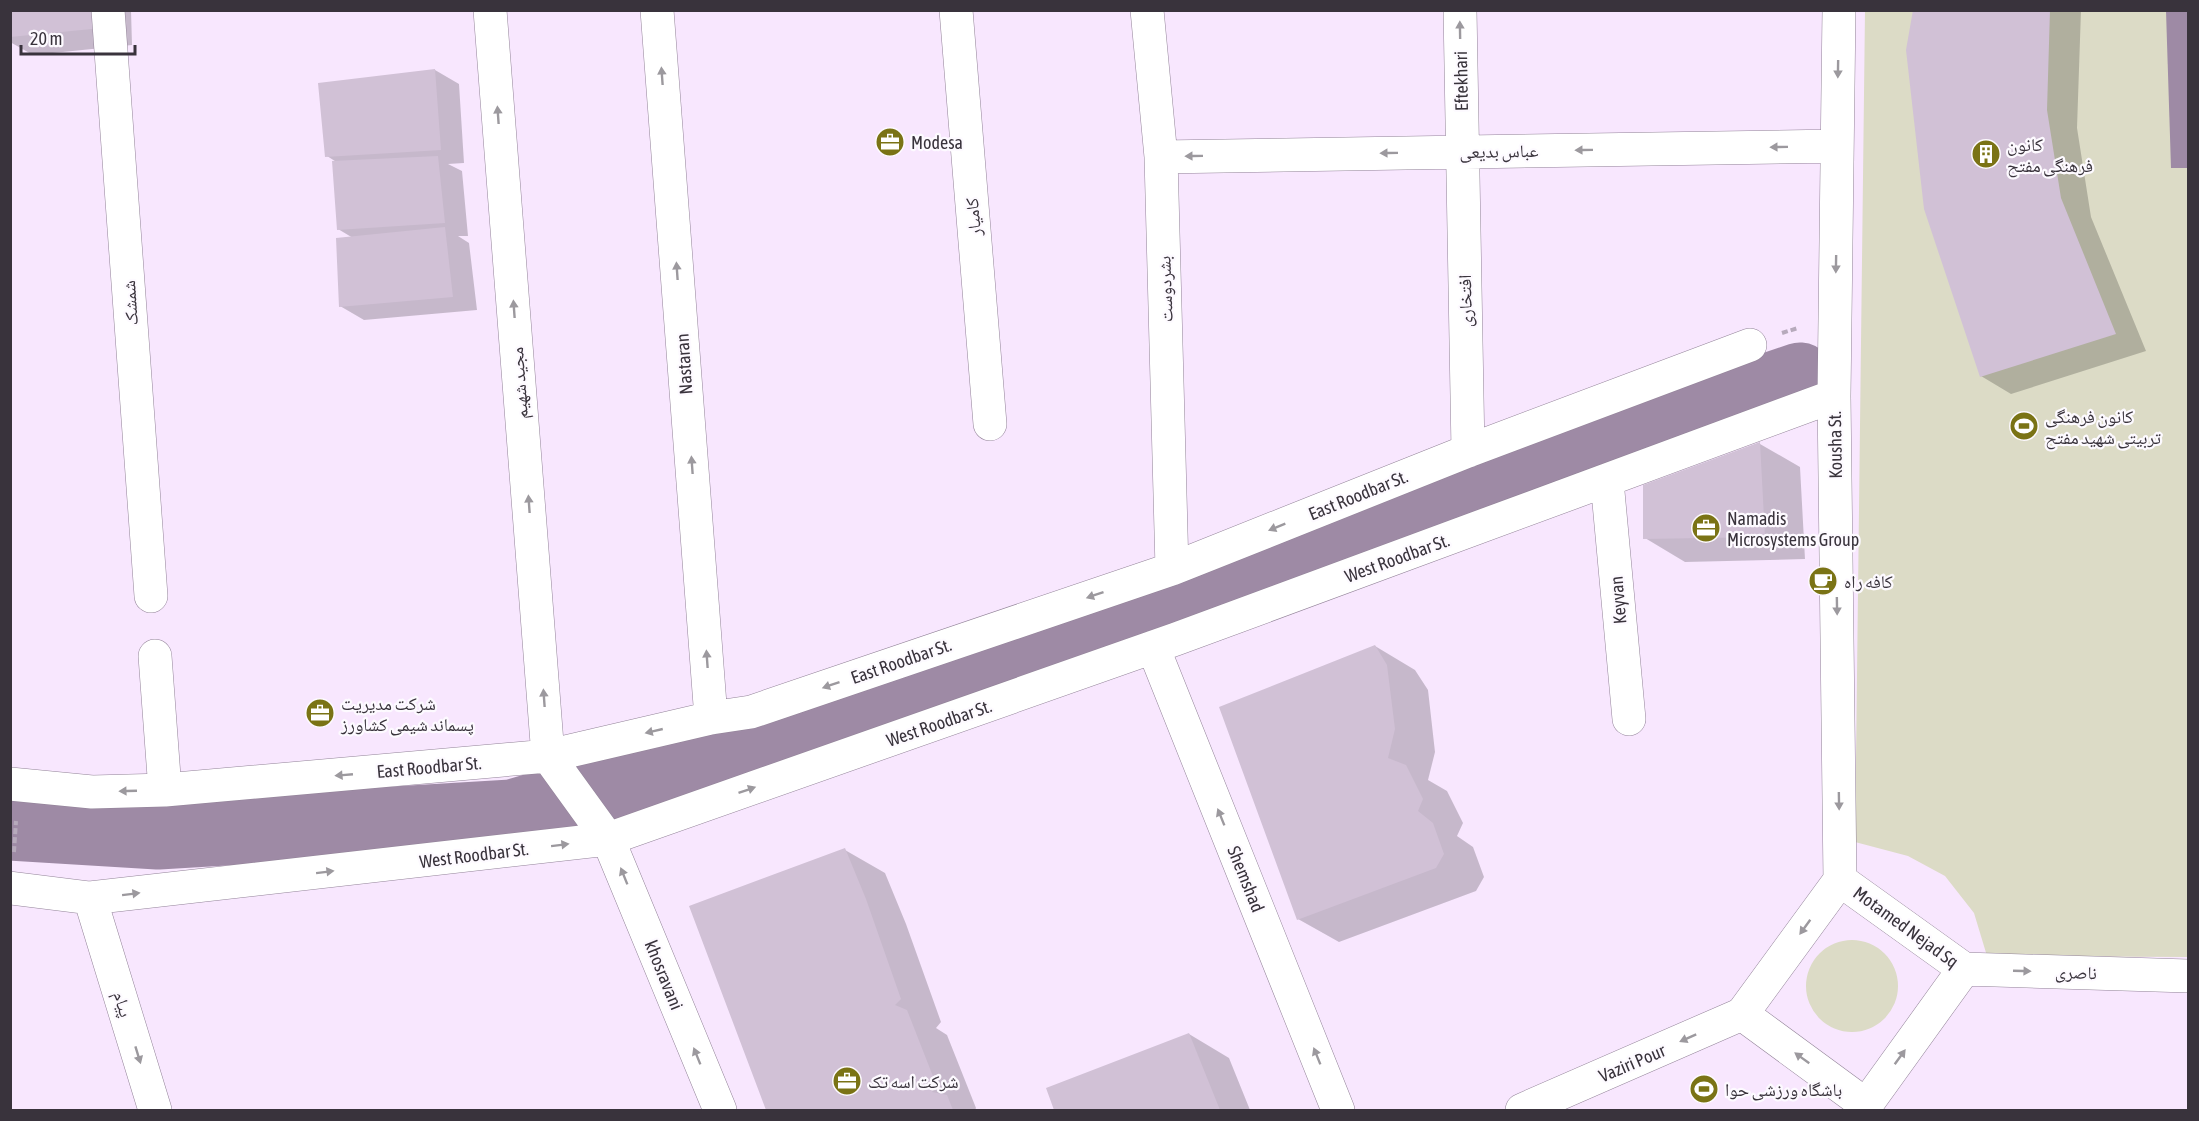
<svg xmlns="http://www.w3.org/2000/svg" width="2199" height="1121" font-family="'Asap Condensed','Noto Naskh Arabic',sans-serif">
<rect width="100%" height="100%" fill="#f8e7fe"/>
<path fill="#dcdbc6" d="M1865,11H2188V957L1987,956L1974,913L1945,876L1908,856L1855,842Z
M1806 986a46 46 0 1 1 92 0a46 46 0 1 1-92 0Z"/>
<path fill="#9e8aa5" d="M2166,11H2188V168H2171Z"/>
<path fill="#0003" d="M10,10H131L132,45L33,55L10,42Z
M1914,10H2081L2077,128L2091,217L2146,351L2011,394L1981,376Z
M435,70L459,84L464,163L448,164L462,171L468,236H458L469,243L477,310L364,320L340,306L353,238L338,229V163L327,156Z
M1760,444L1800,467L1805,559L1685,562L1645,538Z
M1375,646L1415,670L1428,690L1435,752L1428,780L1447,791L1463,823L1457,836L1473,847L1484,877L1476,891L1339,942L1298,919Z
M845,850L885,873L906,924L941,1022L936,1028L947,1035L976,1108L975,1110H767L751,1065Z
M1189,1034L1229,1058L1250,1110H1056L1048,1089Z"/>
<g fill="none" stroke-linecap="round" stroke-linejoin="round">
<path stroke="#9e8aa5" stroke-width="69" d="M10,826L158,835L512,814L854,715L1315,541L1800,377"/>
</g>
<path fill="#d1c1d6" d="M10,10H102V28L10,37Z
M1913,10H2050L2047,110L2061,198L2116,334L1980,377L1924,209L1906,50Z
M435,69L441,150L325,157L318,83Z
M438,156L445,223L337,230L332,161Z
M445,227L453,297L339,307L336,238Z
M1760,442L1765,537L1643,539V485Z
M1375,645L1387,665L1395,729L1388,758L1406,765L1423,799L1418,811L1433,823L1444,854L1436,868L1297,920L1219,707Z
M845,848L866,899L901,999L895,1005L907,1010L936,1084L932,1092L947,1095L953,1110H766L689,906Z
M1189,1033L1220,1110H1054L1046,1088Z"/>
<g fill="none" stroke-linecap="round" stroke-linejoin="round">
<g stroke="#938499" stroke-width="34">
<path id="street" d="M108,10L151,596
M490,10L548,756
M657,10L711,718
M956,10L990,424
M1147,10L1161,157L1172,569
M1460,10L1468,451
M1839,10L1834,396L1840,880
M1161,157L1837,146
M1607,481L1629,719
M1153,647L1338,1110
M155,656L165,790
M548,756L608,839L720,1110
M10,784L92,792L165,790L548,756L711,718L751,712L1172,569L1468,451L1750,345
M1840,880L1964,969
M10,888L90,898L608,839L1176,639L1834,396
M90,898L155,1110
M1964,969L2188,976
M1742,1014L1840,880
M1866,1105L1964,969"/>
</g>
<g stroke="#938499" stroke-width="34">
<path id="secondary" d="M1522,1110L1742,1014L1866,1105V1110"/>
</g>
<path stroke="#b7aabc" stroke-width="4" stroke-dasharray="6 3" stroke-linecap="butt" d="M1782,333L1798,328
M14,852L16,821"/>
<use href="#street" stroke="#fff" stroke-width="33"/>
<use href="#secondary" stroke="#fff" stroke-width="33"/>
</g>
<defs><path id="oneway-solid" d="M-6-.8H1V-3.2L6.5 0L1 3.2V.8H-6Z" transform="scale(1.5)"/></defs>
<g fill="#9c999e">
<use href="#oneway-solid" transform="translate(1460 30) rotate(-91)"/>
<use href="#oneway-solid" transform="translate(1838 69) rotate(91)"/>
<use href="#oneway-solid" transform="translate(662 76) rotate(-94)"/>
<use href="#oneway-solid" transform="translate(498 115) rotate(-94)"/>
<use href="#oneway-solid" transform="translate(1779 147) rotate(179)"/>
<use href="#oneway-solid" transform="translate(1584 150) rotate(179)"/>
<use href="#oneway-solid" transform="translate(1389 153) rotate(179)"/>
<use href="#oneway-solid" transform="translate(1194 156) rotate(179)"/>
<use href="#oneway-solid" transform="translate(1836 264) rotate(91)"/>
<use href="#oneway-solid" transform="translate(677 271) rotate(-94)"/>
<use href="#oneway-solid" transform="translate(514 309) rotate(-94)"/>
<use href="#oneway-solid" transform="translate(692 465) rotate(-94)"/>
<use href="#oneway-solid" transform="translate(529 504) rotate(-94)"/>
<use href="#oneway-solid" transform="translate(1277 527) rotate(158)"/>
<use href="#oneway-solid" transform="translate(1095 595) rotate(161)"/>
<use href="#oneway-solid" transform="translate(1837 606) rotate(89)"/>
<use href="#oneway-solid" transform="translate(707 659) rotate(-94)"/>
<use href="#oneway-solid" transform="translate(831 685) rotate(161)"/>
<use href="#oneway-solid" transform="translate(544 698) rotate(-94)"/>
<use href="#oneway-solid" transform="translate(654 731) rotate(167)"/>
<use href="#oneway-solid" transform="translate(344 775) rotate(175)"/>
<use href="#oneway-solid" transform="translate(747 790) rotate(-19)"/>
<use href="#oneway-solid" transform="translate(128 791) rotate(178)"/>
<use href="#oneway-solid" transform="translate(1839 801) rotate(89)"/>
<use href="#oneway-solid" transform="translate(1221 817) rotate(-112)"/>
<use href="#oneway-solid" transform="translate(560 845) rotate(-7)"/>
<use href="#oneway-solid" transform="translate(325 872) rotate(-7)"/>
<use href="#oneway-solid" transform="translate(624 876) rotate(-112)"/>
<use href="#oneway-solid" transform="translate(131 894) rotate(-7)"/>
<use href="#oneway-solid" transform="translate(1805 927) rotate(126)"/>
<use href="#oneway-solid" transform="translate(2022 971) rotate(2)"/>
<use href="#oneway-solid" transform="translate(1688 1038) rotate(156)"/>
<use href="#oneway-solid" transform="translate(138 1055) rotate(73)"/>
<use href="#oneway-solid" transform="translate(697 1056) rotate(-112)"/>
<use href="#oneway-solid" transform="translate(1317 1056) rotate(-112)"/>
<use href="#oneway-solid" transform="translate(1900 1057) rotate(-54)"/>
<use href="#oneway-solid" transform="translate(1802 1058) rotate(-144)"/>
</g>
<defs>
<g id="office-disc" transform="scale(1.5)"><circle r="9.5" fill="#7a7315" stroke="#fdfaff"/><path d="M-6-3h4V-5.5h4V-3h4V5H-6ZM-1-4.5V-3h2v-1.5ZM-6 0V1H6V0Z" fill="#fff"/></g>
<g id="building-disc" transform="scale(1.5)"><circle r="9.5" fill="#7a7315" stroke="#fdfaff"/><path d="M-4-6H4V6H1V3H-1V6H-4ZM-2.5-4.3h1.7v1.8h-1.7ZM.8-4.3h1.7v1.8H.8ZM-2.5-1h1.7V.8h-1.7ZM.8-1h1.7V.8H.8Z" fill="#fff"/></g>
<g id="stadium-disc" transform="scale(1.5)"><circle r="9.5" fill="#7a7315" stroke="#fdfaff"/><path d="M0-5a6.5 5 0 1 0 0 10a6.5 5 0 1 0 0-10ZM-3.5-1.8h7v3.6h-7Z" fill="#fff"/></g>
<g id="cafe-disc" transform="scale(1.5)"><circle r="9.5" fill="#7a7315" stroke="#fdfaff"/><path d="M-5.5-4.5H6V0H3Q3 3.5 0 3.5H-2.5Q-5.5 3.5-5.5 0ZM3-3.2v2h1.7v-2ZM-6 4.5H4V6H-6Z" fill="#fff"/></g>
</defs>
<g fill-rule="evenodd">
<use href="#office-disc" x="890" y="142"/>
<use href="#building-disc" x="1986" y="154"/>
<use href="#stadium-disc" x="2024" y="426"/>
<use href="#office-disc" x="1706" y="528"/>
<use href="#cafe-disc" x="1823" y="581"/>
<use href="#office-disc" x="320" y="713"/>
<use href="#office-disc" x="847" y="1081"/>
<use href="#stadium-disc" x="1704" y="1089"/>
</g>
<g text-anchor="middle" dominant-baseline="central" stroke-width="4.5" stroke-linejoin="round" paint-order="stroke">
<g font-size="18" fill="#39333c" stroke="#fdfaff">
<text transform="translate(1461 81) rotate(-91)">Eftekhari</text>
<text transform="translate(1499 151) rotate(-1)">عباس بدیعی</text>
<text transform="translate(973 217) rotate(-95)">کامیار</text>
<text transform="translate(1165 289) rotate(-92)">بشردوست</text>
<text transform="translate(1465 301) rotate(-91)">افتخاری</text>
<text transform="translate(130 303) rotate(-94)">شمشک</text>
<text transform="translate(684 364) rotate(-94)">Nastaran</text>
<text transform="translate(519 383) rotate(-94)">مجید شهیم</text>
<text transform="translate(1835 445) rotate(-91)">Kousha St.</text>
<text transform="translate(1358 495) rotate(-22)">East Roodbar St.</text>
<text transform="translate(1397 558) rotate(-20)">West Roodbar St.</text>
<text transform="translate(1618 600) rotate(-95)">Keyvan</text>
<text transform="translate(901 661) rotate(-19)">East Roodbar St.</text>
<text transform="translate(939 723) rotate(-19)">West Roodbar St.</text>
<text transform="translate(429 767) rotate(-5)">East Roodbar St.</text>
<text transform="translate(474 855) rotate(-7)">West Roodbar St.</text>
<text transform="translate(1246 879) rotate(68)">Shemshad</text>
<text transform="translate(1906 927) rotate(36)">Motamed Nejad Sq</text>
<text transform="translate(2076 972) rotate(2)">ناصری</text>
<text transform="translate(664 975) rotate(68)">khosravani</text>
<text transform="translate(123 1004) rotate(73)">پیام</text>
<text transform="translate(1632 1063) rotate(-23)">Vaziri Pour</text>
</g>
<g font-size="18" fill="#39333c" stroke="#fdfaff" text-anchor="start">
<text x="911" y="142">Modesa</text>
<text x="2007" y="144">کانون<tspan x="2007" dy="21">فرهنگی مفتح</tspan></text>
<text x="2045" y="416">کانون فرهنگی<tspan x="2045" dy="21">تربیتی شهید مفتح</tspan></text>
<text x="1727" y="518">Namadis<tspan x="1727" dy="21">Microsystems Group</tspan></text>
<text x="1844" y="581">کافه راه</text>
<text x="341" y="703">شرکت مدیریت<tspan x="341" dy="21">پسماند شیمی کشاورز</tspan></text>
<text x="868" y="1081">شرکت اسه تک</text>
<text x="1725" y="1089">باشگاه ورزشی حوا</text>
</g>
</g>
<rect width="2199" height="1121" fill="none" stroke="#39333c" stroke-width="24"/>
<path d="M21 45v9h114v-9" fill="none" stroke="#39333c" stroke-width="3"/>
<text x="30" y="45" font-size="18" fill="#39333c" stroke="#fdfaff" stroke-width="4.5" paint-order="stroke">20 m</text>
</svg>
